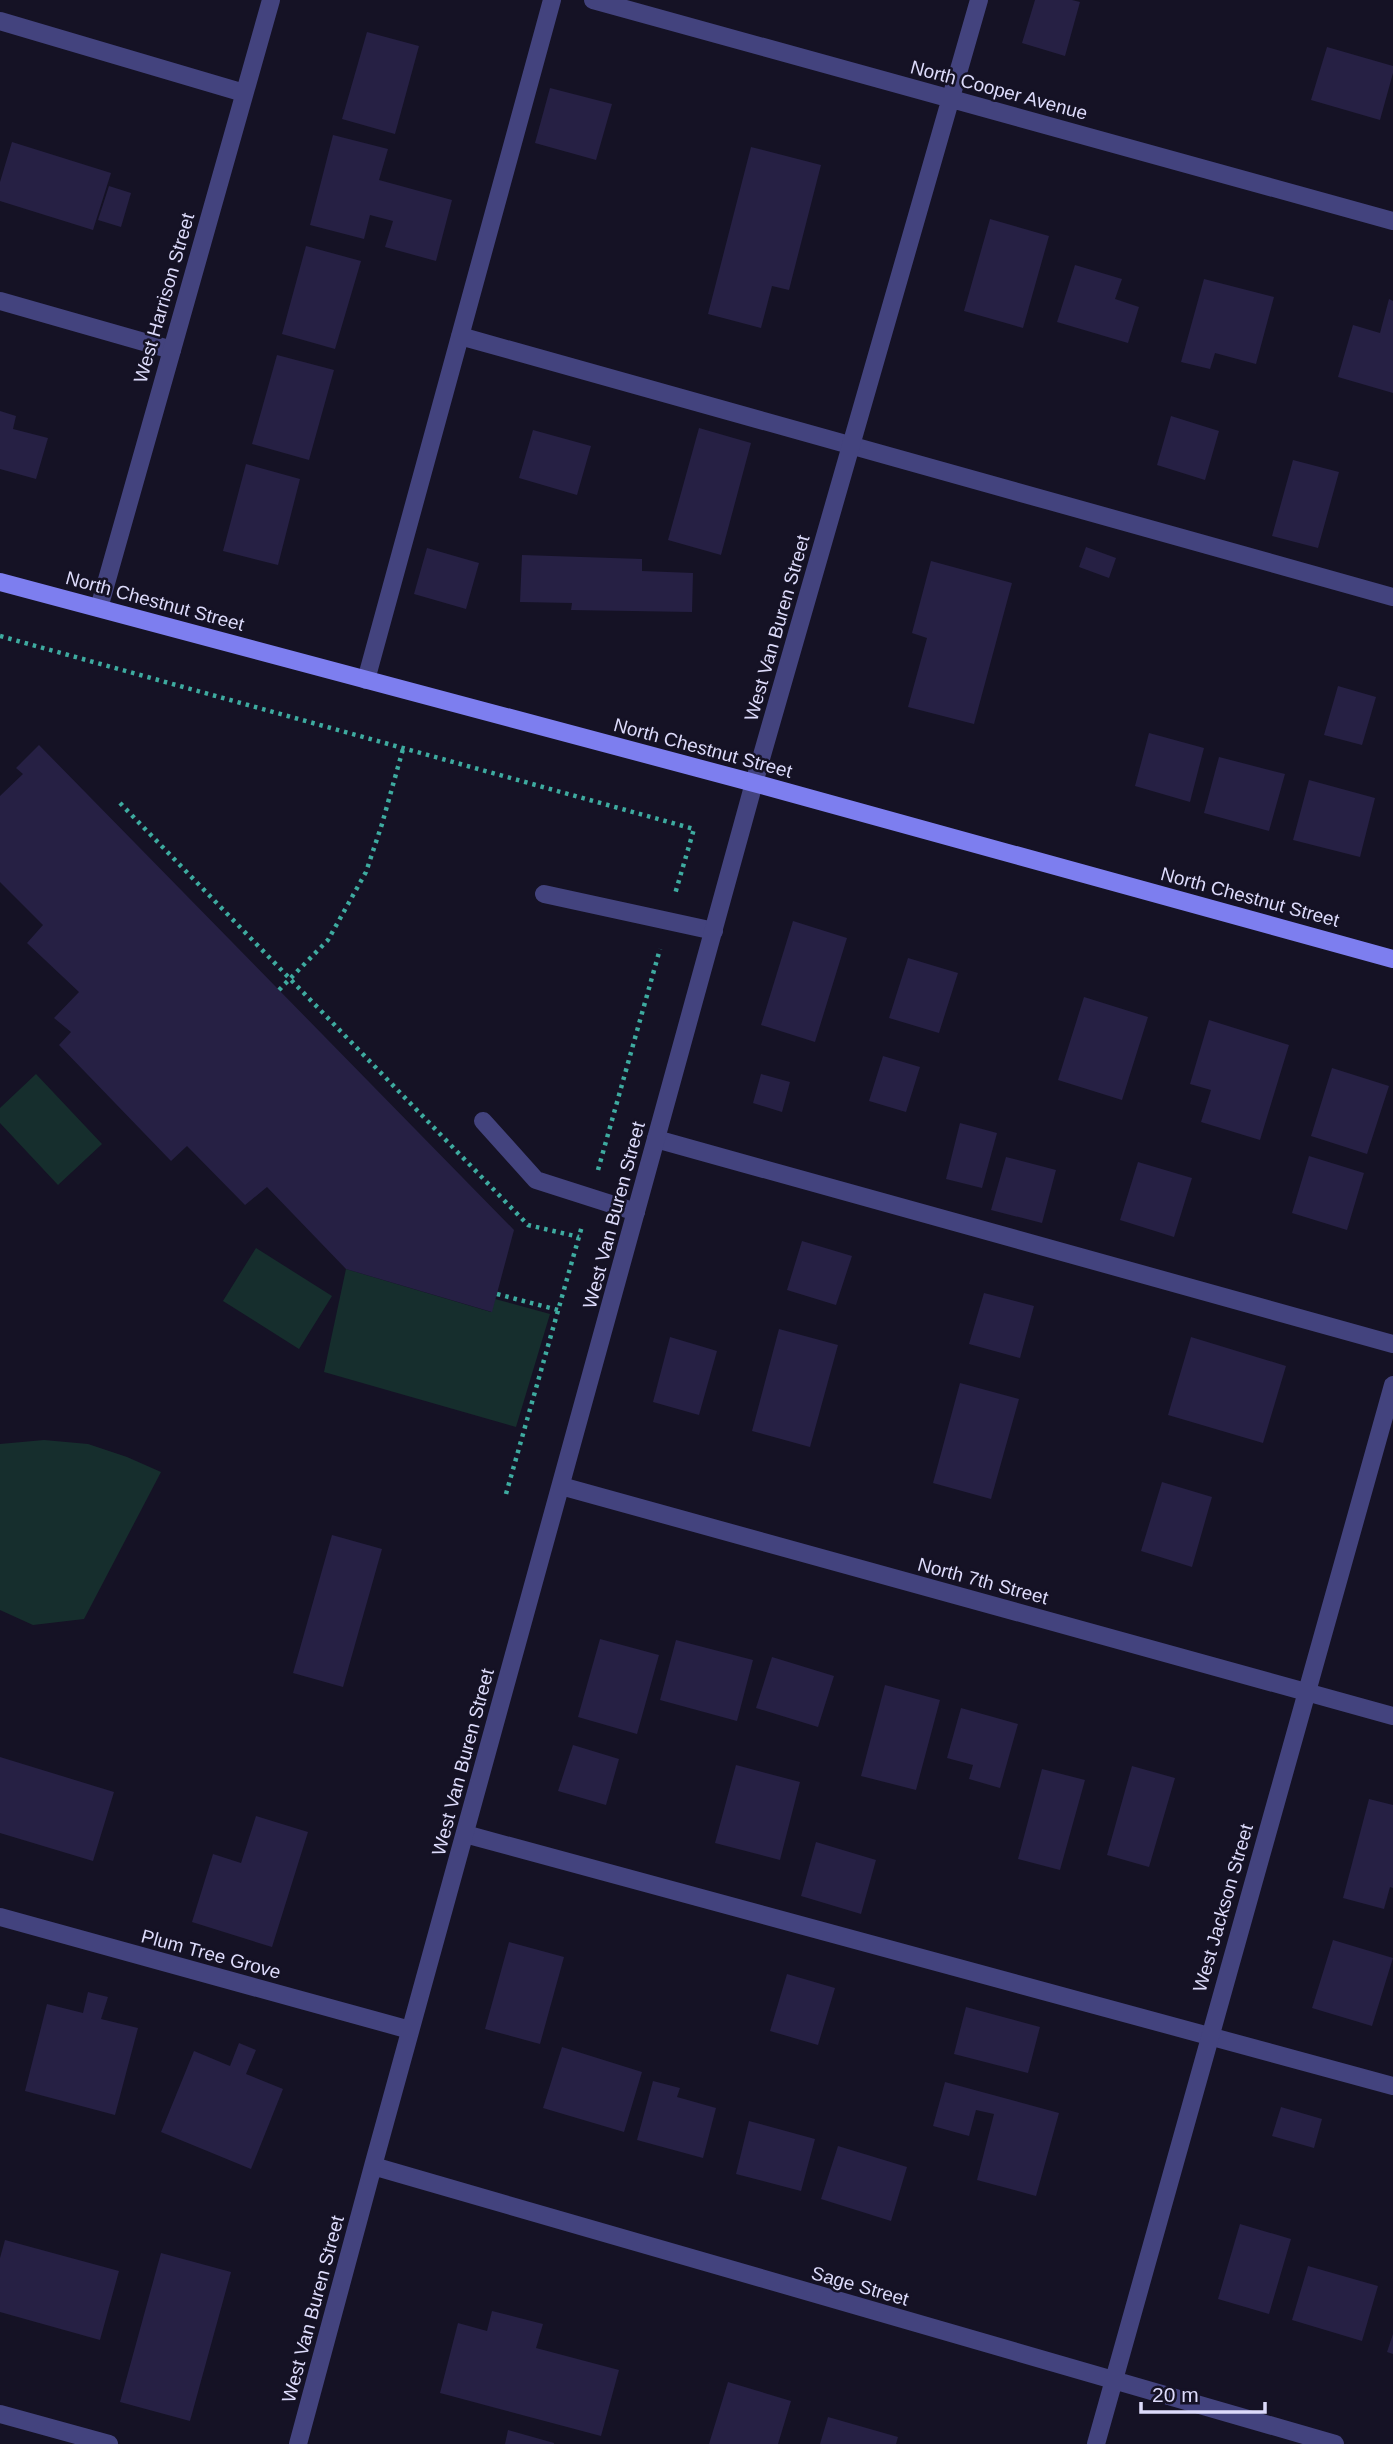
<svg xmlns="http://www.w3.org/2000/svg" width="1393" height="2444" font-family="Arial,sans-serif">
<rect width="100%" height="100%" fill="#151225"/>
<path fill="#162e2d" d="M36,1074L102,1144L58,1185L0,1123V1108Z
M256,1248L332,1296L299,1349L223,1301Z
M346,1269L491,1312L495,1299L550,1314L516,1427L324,1372Z
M44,1440L88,1444L127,1457L161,1472L84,1619L33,1625L0,1610V1444Z"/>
<path fill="#262044" d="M1035,0H1072L1080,2L1065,56L1022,43Z
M367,32L419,46L395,134L342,119Z
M1327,47L1393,66V73L1380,120L1311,100Z
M550,88L612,104L596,160L535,143Z
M333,135L388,149L379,180L452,200L436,261L385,247L393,221L370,215L364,239L310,225Z
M12,142L111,173L93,230L0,201V182Z
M751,147L821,165L789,290L772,286L761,328L708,314Z
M109,186L131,193L121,227L98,220Z
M990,219L1049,236L1023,328L964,311Z
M306,246L361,261L335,349L282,334Z
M1075,265L1122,279L1115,299L1139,307L1128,343L1057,322Z
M1204,279L1274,297L1256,364L1215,353L1210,369L1181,362Z
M1389,299L1393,301V393L1338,377L1353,325L1380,333Z
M277,355L334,370L309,460L252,444Z
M0,411L16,416L13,429L48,438L36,479L0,469Z
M1171,416L1219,431L1205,480L1157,465Z
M699,428L751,443L721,555L668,540Z
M533,430L591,446L577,495L519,478Z
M1293,460L1339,472L1318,548L1272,536Z
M246,464L300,479L278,565L223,551Z
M1086,547L1116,558L1109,578L1079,567Z
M427,548L479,563L466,609L414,594Z
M522,555L642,559V571L693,573L692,612L571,610L572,603L520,602Z
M931,561L1012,583L974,724L908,707L927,638L912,633Z
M1338,686L1376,697L1362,745L1324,735Z
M1149,733L1204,748L1190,802L1135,786Z
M39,745L514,1230L492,1312L346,1269L267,1187L245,1205L187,1146L171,1161L59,1045L71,1032L54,1018L79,992L27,943L43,925L0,882V796L23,774L16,768Z
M1219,757L1285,774L1269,831L1204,813Z
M1309,780L1375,798L1360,857L1293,840Z
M793,921L847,938L815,1042L761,1025Z
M908,958L958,973L939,1033L889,1018Z
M1084,997L1148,1017L1122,1100L1058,1080Z
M1209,1020L1289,1045L1260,1140L1201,1122L1211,1090L1190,1084Z
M883,1056L920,1067L906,1112L869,1101Z
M1332,1068L1389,1086L1367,1154L1311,1136Z
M761,1074L790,1082L782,1112L753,1103Z
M960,1123L997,1133L982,1188L946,1179Z
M1309,1156L1364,1173L1347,1230L1292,1213Z
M1006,1157L1056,1170L1042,1223L991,1210Z
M1138,1162L1192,1178L1174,1237L1120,1220Z
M802,1241L852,1256L836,1305L787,1290Z
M984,1293L1034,1306L1020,1358L969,1344Z
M779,1329L838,1345L810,1447L752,1431Z
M670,1337L717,1351L699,1415L653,1402Z
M1191,1337L1286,1366L1263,1443L1168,1415Z
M960,1383L1019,1399L991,1499L933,1483Z
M1162,1482L1212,1497L1192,1567L1141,1551Z
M332,1535L382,1549L343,1687L293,1673Z
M600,1639L659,1655L637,1734L578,1717Z
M676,1640L753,1660L737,1721L660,1700Z
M772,1657L834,1676L818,1727L756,1708Z
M885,1685L940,1700L916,1790L861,1776Z
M961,1708L1018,1724L1000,1788L969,1779L973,1765L947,1758Z
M573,1745L619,1759L606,1805L558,1791Z
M0,1757L114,1792L93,1861L0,1833Z
M736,1765L800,1782L780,1860L715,1843Z
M1132,1766L1175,1778L1149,1867L1107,1855Z
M1042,1769L1085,1780L1060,1870L1018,1859Z
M1369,1799L1393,1805V1888L1390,1887L1384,1909L1343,1898Z
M256,1816L308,1832L272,1947L192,1922L213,1854L241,1863Z
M816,1842L876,1860L861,1914L801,1896Z
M1333,1940L1393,1958L1372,2026L1312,2008Z
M509,1942L564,1957L540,2044L485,2029Z
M787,1974L835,1988L818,2045L770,2031Z
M88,1992L108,1997L101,2019L138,2028L115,2115L25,2091L47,2004L83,2013Z
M966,2007L1040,2027L1028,2073L954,2054Z
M239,2043L256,2050L246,2074L283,2089L251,2169L161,2132L194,2051L230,2066Z
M562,2047L642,2072L624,2132L543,2108Z
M653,2081L680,2088L677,2097L716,2108L703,2158L637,2140Z
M945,2082L1059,2113L1036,2196L977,2180L994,2114L976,2110L969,2136L933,2126Z
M1281,2107L1322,2119L1314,2148L1272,2136Z
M749,2121L815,2139L801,2191L736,2174Z
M838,2146L907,2167L891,2221L821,2199Z
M1240,2224L1291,2239L1269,2314L1218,2299Z
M5,2240L119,2271L100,2340L0,2312V2258Z
M161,2253L231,2272L190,2421L120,2402Z
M1308,2266L1378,2286L1362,2341L1292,2320Z
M492,2311L543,2324L536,2348L619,2370L601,2436L440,2393L458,2323L487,2331Z
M1393,2334V2354L1387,2352Z
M728,2382L791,2401L778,2444H709Z
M828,2417L898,2437L896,2444H820Z
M508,2430L554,2443V2444H505Z"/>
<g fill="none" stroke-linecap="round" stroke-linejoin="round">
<path stroke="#3eaba0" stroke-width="4.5" stroke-dasharray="3.5 5" stroke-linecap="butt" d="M0,636L694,829L675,894
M120,803L528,1225L579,1237
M279,990L328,940L366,872L382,824L403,749
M598,1170L660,949
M497,1294L558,1310
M506,1494L582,1226"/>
<path stroke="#43437e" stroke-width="18" d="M0,301L172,350
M460,336L1393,597
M366,680L552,0
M544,894L714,931
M483,1121L536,1180L636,1212
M656,1139L1393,1344
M465,1834L1393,2086"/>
<path stroke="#43437e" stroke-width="18" d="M593,0L1393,221
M0,21L244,93
M99,608L271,0
M561,1486L1393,1716
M0,1917L410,2030
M373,2166L1335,2444
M0,2414L109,2444
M298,2444L373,2166L754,783L979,0
M1096,2444L1393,1385"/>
<path stroke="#7d7eef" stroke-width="18" d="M0,582L754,783L1393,959"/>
</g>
<g text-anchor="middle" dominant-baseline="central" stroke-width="5" stroke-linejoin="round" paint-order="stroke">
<g font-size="19" fill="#dddbfb" stroke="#151225">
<text transform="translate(999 90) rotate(15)">North Cooper Avenue</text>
<text transform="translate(164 298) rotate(-74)">West Harrison Street</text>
<text transform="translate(155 601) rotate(15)">North Chestnut Street</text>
<text transform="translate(777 628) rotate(-74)">West Van Buren Street</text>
<text transform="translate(703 748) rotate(15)">North Chestnut Street</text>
<text transform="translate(1250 897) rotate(15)">North Chestnut Street</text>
<text transform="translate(614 1215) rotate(-75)">West Van Buren Street</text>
<text transform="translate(983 1581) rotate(15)">North 7th Street</text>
<text transform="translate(463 1762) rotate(-75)">West Van Buren Street</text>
<text transform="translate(1223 1908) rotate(-74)">West Jackson Street</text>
<text transform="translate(211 1954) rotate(15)">Plum Tree Grove</text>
<text transform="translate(860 2286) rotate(16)">Sage Street</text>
<text transform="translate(313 2309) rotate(-75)">West Van Buren Street</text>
</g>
</g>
<path d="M1141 2402v10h124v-10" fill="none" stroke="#dddbfb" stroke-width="3.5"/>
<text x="1152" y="2402" font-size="21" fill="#dddbfb" stroke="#151225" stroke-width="5" paint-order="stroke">20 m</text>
</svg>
